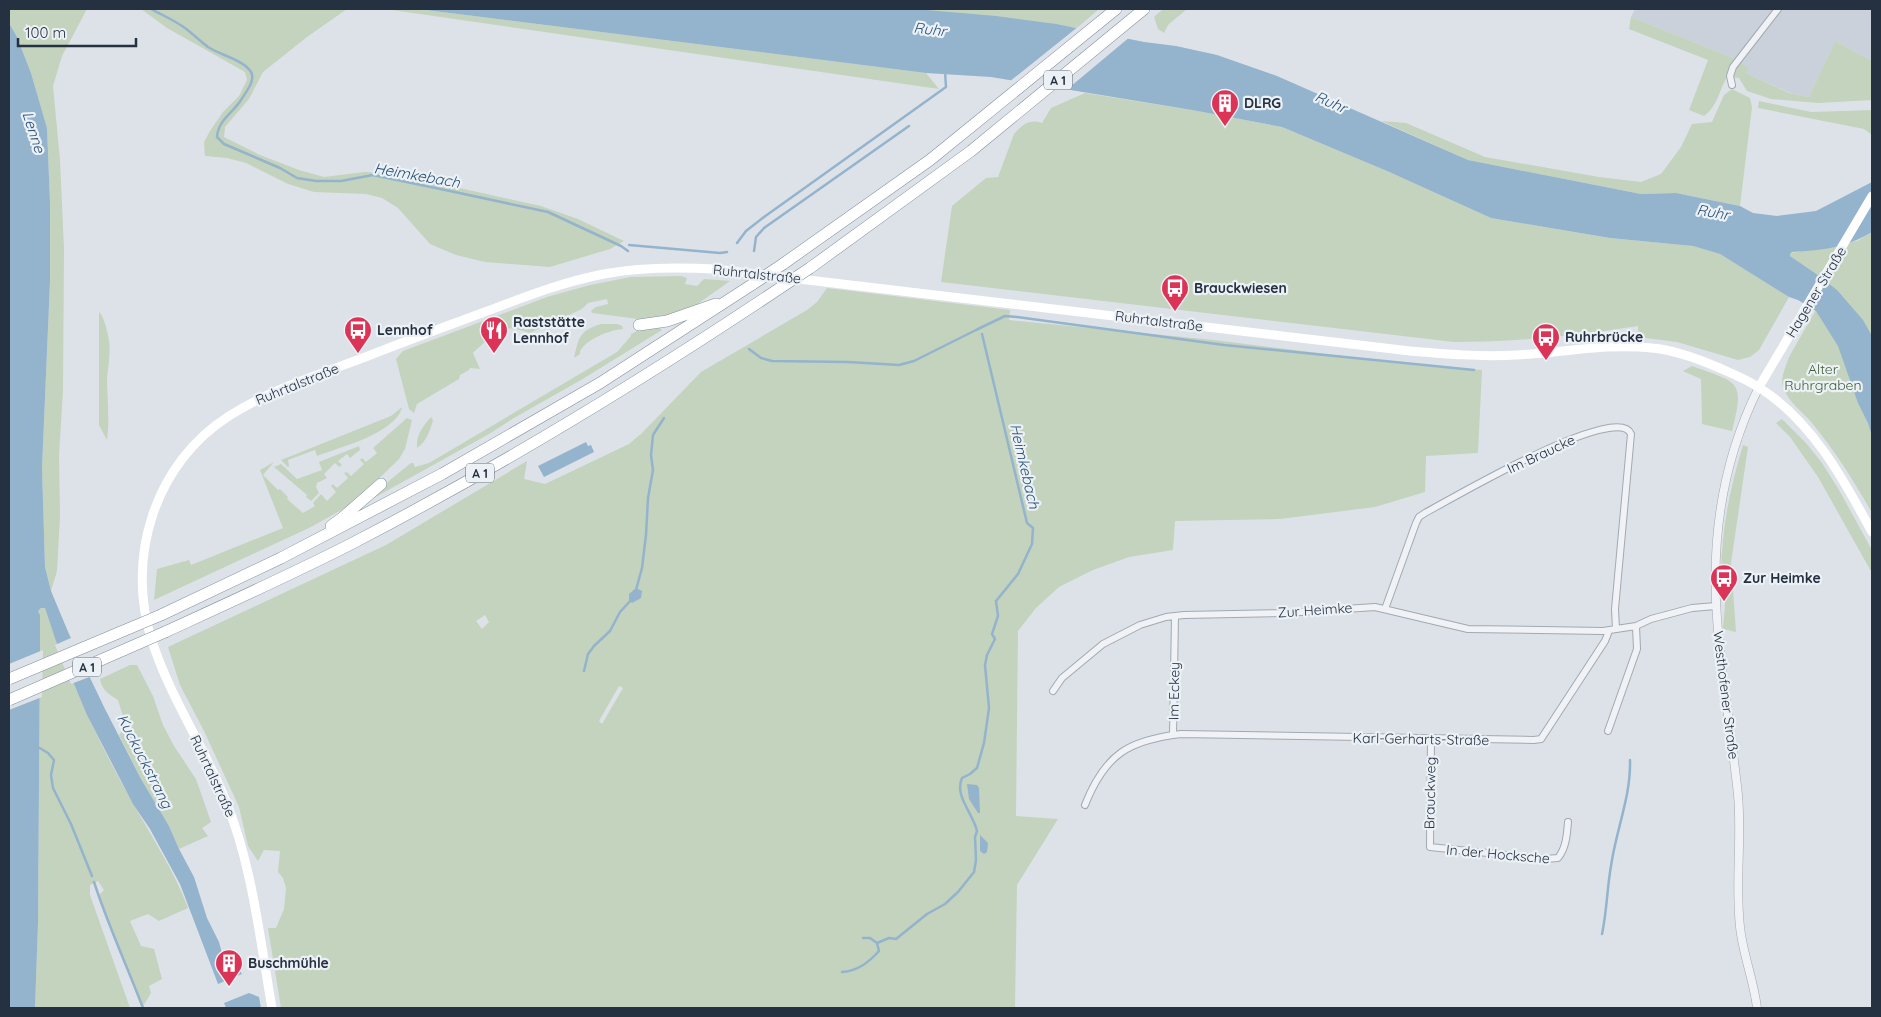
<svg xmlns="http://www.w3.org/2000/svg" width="1881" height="1017" font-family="Quicksand,sans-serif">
<rect width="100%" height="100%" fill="#dde2e8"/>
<path fill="#cad1da" d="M1635,9H1872V61L1835,41L1809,97L1790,93L1746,73L1748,68L1726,55L1631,17Z"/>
<path fill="#c4d3bd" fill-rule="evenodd" d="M9,9H87L62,56L53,86L60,160L64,249L63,390L59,456L60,516L57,571L51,591L45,567L42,468L50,281V203L47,128L31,73L17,37L9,23Z
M141,9H347L307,37L263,72L249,99L225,127L224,137L260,155L299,170L324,177L364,172L392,173L541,206L578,219L624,241L610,249L550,267L485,262L456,255L430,244L398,208L382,198L366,194L314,192L288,184L246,163L227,158L205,156L204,142L210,131L223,112L239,96L247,80L245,72L167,28Z
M385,9H418L926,73L939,89Z
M762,9H1099L1077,28Z
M1163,9H1187L1168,25L1164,33L1158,29L1154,17Z
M1631,17L1726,55L1749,68L1746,73L1789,93L1809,97L1835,41L1872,61V100L1818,103L1771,99L1747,91L1739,78L1727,77C1719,91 1717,107 1704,116L1689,110L1708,60L1629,29Z
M1732,89L1750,98L1752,107L1740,206L1676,193L1641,194L1468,160L1381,121L1406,123L1485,157L1599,177L1641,182L1661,174L1681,147L1692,124L1712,122L1724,95Z
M1085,93L1192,110L1282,127L1387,171L1491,218L1610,238L1693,246L1720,254L1789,297L1759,350L1750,357L1738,360L1677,342L1638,337V326C1576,336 1516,342 1454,342L941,282L952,206L986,178L998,177L1014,134C1023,124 1029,119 1042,123L1051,108Z
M1759,101L1811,112L1872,110V135L1864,129L1758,108Z
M1872,232V513C1854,481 1835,451 1812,423C1802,411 1788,402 1783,387C1780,378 1786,366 1789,357L1830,285L1815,273L1790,256V253L1857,241Z
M681,276L687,278L685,284L697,286L704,279L730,281L696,305L676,314L650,319H638L592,313L591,311L596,307L608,304L607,299L588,303L582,309L530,333C523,331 514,327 506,329C496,332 480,346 473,353L480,369L470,368L469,370L460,375L459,379L417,404L414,413L409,409L396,359L403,351L547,297L590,285L631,277Z
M827,288L1010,310L1009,320L1214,340L1433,367L1482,370L1478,453L1426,456L1425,492L1375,507L1280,519L1175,521L1173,550L1129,557L1093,570L1059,587L1036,608L1018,631L1016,816L1058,819L1017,885L1015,1008H281L268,928H276L284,909L286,888L283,878L278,872L280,851L264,850L258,861L248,846L239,807L204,731L180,685L168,647L386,545L527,461L524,479L545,484L629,444L642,433L701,372L807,310L817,302ZM485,615L489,622L482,629L476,621ZM619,686L623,688L602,724L599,721Z
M99,312C104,316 108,334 109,340C111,353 108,366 107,379C107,399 110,420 107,440L99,425Z
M601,324H617L622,326L623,329C609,330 587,339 580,351V354L574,358C579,337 579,331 601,324Z
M660,328L662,330L581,380L514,418L489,434L372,499L390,480L411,463H413L415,467L429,463L617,352L631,336V334L641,329Z
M1692,366C1739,383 1745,380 1732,431L1702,424L1701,379L1683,371Z
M401,408H402C394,434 340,447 317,456L315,450L288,460L289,466L288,467L281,460L391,416Z
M431,417L433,420C430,431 427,441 417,448C416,435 423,426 431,417Z
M407,418L412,420L405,449L399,459L354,503L311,527L154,600L157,569L189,560L191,565L283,528L260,470L274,462L263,475L278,490L280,489L288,497L287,499L303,513L315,506L313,503L321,494L327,501L336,492L331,486L333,484L337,488L348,478L344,473L347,472L351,476L364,464L360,460L362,458L366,462L377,453L373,448Z
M1782,419L1806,443L1822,463L1839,490L1872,550V573L1818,477L1790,437L1776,423Z
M1743,445L1748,447L1731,563L1736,632L1723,629C1723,620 1725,612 1725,603C1725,593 1721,583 1721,573C1722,527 1730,488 1743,445Z
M359,446L360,450L350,458L347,454L338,461L342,465L339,467L335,463L324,474L327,478L317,483L316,487L319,493L311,501L306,497L307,495L274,467L281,464L297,479L322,470L319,462Z
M41,608H45C68,675 97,741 133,803C152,838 174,870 188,908L159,921L148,914L130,921L141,946L154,949L162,979L149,986L151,993L142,1008L99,895L104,890L98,881L90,885V895L130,1008H35L38,923L40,647V615L38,611Z
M130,665H137L153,696L163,725L174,746L196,779L211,822L202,828L208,836L179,849L169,826L141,779L119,735L126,726L118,700C108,694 102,690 100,679Z"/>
<path fill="#94b3cc" d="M418,9H915L996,16L1056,24L1144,42L1176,46L1217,55L1277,76L1468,160L1641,194L1676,193L1740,206L1753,213L1777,216L1816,211L1872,182V232C1846,248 1823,250 1792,252L1790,254V256L1815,273L1837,290L1863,320L1872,336V436L1868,423L1858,403L1838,346L1816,311L1798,300L1789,297L1720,254L1693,246L1610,238L1491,218L1387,171L1282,127L1192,110L991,77L926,73Z
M9,23L17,37L31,73L47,128L50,203V281L42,468L45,567L51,591L69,634L105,709L141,779L169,826L179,849L194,877L207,918L219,942L222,953L234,961L242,974L218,984L180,884L150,829L133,804L87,715L56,641L45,608H41L38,611L40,615V647L38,923L35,1008H9Z
M586,442L588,446L591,445L594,452L544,477L538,466Z
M636,588L642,591L641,598L632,603L629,601V594Z
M967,784L977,785L979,788L980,813H978L969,799Z
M980,835L988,843L987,852L984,854L980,851Z
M249,993L259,997L261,1008H226L224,1003Z"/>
<path fill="#dde2e8" d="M1079,26L1131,36L1064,92L1009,82Z
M73,637L92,676L71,684L55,645Z
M43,650L42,697L9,710V664Z"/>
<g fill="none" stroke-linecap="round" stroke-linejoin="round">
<path stroke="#94b3cc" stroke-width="2.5" d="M151,9C162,15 174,20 185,28C193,34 200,41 208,47C220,55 244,60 251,72C256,81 245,93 241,100C233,113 218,120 217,137L224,144L280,168L297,178L316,181H341L373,175L450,191L548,212L621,246L628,251
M737,243L746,231L764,217L946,87L945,71
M629,245L720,253L727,252
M754,251L756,237L764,228L909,126
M976,330L1005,316L1017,317L1224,345L1474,370
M749,349L761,358L772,361L848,362L899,365L914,361L976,330
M636,590L642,568L646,535L648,498L653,470L651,455L653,435L664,418
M584,671L588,654L594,646L610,631L620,612L632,599
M38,747L48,753L54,760L51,775L53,788L71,824L92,876
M94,882C108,925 127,966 143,1008
M1602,934C1607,911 1607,888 1611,866C1616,830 1631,797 1630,760
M877,943L889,938L896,939L927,914L945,904L958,892L974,872L976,860L975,837L977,831C973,813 954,796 962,778L970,774L977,768L984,743L989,708L985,665L987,655L995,639L992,634L998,616L996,601L1018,574L1032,544L1033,528L1027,523L982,334
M842,972C858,971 869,962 879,951L877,943L870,938H863"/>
<g stroke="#a2a9b2" stroke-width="8">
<path id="minor" d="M1732,85L1730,76L1733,67L1778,9
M1385,609L1416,523L1419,517L1425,513C1449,500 1618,401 1631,434L1615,609L1616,629
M1053,691L1062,678L1103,644L1140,625L1166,617L1184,615L1286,613L1375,607L1468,629L1603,631L1636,626L1651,619L1692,608L1716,606
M1608,731L1637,649L1636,626
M1173,735L1175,616
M1431,738L1430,847L1546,859L1558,858C1566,848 1567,835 1568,822
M1085,805C1105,754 1129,740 1181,734L1534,740L1541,739L1605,641L1609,631"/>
</g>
<g stroke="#a2a9b2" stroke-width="9">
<path id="tertiary" d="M1757,1008C1754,981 1743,955 1740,927C1735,883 1742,839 1738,795C1732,736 1721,677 1717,618C1711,539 1723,459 1759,387"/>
</g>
<g stroke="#8390a0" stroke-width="12">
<path id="motorway" d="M783,264L930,160L1116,9
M810,268L971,151L1144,9
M639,325L667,321L716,304
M331,526L342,518L381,484
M161,615L281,558L442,474L600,383L753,284
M165,632C226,604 288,576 349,545C498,468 641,381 780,288"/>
</g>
<use href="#minor" stroke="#f0f2f6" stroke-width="6"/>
<use href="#tertiary" stroke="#f0f2f6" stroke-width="8"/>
<path stroke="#fff" stroke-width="9" d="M1759,387L1872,196
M272,1008C260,940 252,863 225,799C203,745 170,697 152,641C125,558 155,463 229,416C271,389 321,374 368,356C406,341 444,327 482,313C522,298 562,282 604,274C640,267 677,267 714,269L1410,351C1445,354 1480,357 1516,355C1561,353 1607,343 1652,348C1675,350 1696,358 1717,367C1731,373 1746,379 1758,387C1811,419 1844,480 1872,532"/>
<use href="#motorway" stroke="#fff" stroke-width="11"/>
<g stroke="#8390a0" stroke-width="12" stroke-linecap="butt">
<path id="motorway-bridge" d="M753,284L783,264
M780,288L810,268
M9,679L161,615
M9,700L165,632"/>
</g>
<use href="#motorway-bridge" stroke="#fff" stroke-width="11"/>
</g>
<defs>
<g id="building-pin" transform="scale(1.4375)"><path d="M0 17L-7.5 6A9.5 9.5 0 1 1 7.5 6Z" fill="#db3457" stroke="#ecf1f6"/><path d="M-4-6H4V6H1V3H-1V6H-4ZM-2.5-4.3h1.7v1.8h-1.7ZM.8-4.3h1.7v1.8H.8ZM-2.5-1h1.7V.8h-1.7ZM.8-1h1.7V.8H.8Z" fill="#fff"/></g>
<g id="bus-pin" transform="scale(1.4375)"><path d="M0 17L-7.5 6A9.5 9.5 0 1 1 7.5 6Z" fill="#db3457" stroke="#ecf1f6"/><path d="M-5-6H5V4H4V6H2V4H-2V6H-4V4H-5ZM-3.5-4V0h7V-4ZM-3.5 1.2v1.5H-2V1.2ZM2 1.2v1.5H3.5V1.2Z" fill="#fff"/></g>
<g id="restaurant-pin" transform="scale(1.4375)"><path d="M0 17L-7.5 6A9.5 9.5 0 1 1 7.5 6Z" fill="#db3457" stroke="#ecf1f6"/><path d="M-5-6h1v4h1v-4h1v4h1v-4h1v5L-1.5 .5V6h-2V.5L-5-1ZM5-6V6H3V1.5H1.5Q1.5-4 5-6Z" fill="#fff"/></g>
</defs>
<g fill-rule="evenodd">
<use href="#building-pin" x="1225" y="103"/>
<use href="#bus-pin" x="1175" y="288"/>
<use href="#bus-pin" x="358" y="330"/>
<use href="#restaurant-pin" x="494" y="330"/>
<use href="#bus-pin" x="1546" y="337"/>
<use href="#bus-pin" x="1724" y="578"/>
<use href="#building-pin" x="229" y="963"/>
</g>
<g text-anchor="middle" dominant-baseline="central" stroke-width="4.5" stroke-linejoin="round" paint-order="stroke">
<g fill="#ecf1f6" stroke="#616a77" stroke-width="1">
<rect x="1044" y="70.5" width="28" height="19" rx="4"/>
<rect x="466" y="463.5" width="28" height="19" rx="4"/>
<rect x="73" y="657.5" width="28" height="19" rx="4"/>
</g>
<g font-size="12" font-weight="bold" fill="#253040">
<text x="1058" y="80">A 1</text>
<text x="480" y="473">A 1</text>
<text x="87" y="667">A 1</text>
</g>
<g font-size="14" font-weight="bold" fill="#253040" stroke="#ecf1f6" text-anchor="start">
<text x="1244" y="103">DLRG</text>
<text x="1194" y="288">Brauckwiesen</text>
<text x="513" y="322">Raststätte<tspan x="513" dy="16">Lennhof</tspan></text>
<text x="377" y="330">Lennhof</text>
<text x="1565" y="337">Ruhrbrücke</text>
<text x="1743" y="578">Zur Heimke</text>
<text x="248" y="963">Buschmühle</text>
</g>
<g font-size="14" fill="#253040" stroke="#ecf1f6">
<text transform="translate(757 274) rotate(6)">Ruhrtalstraße</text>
<text transform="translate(1816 292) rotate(-59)">Hagener Straße</text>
<text transform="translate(1159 321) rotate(7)">Ruhrtalstraße</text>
<text transform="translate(297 384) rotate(-22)">Ruhrtalstraße</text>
<text transform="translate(1541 454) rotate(-25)">Im Braucke</text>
<text transform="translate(1315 610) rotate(-4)">Zur Heimke</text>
<text transform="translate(1174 691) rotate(-89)">Im Eckey</text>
<text transform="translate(1726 695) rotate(83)">Westhofener Straße</text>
<text transform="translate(1421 739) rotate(1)">Karl-Gerharts-Straße</text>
<text transform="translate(213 776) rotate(65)">Ruhrtalstraße</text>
<text transform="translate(1430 793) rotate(-89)">Brauckweg</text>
<text transform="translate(1498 854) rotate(5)">In der Hocksche</text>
</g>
<g font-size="14" fill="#3c5d31" stroke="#ecf1f6">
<text x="1823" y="369">Alter<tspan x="1823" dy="16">Ruhrgraben</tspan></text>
</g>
<g font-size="15" font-style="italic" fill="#2b5278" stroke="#ecf1f6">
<text transform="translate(930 29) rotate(7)">Ruhr</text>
<text transform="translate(1331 102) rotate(24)">Ruhr</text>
<text transform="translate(34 132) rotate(72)">Lenne</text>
<text transform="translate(417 175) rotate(10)">Heimkebach</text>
<text transform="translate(1713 212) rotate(10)">Ruhr</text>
<text transform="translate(1025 466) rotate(77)">Heimkebach</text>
<text transform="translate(145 761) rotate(63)">Kuckuckstrang</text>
</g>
</g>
<rect width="1881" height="1017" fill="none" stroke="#253040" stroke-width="20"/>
<path d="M18 38v8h118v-8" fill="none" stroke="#253040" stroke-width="2.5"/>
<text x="25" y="38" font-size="15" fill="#253040" stroke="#ecf1f6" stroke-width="4" paint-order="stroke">100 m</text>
</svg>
